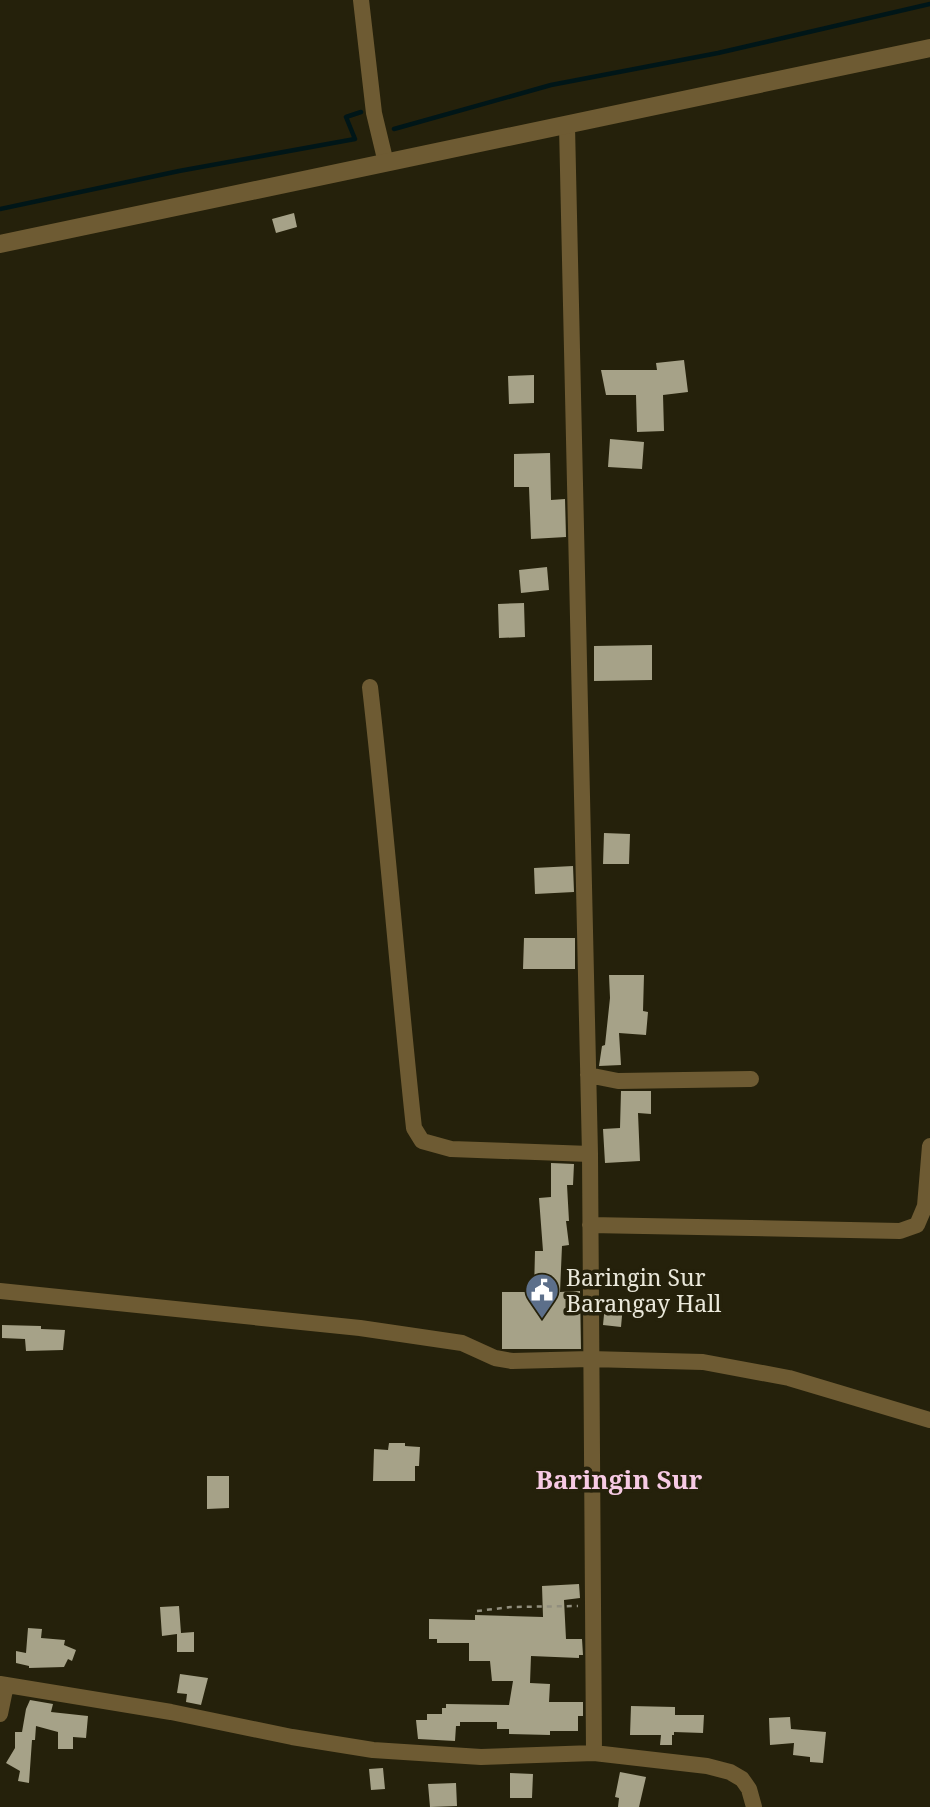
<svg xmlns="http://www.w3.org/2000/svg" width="930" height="1807" font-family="'Noto Serif',serif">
<rect width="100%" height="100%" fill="#25210b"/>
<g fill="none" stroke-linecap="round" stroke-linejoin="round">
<path stroke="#001618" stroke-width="4.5" d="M394,129L551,85L718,53L930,4
M0,209L179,171L355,139L346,117L361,112"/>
</g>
<path fill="#a6a288" d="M294,213L297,227L276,233L272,219Z
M684,360L688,392L663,395L664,431L637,432L636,395H606L601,370H657L656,363Z
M534,375V403L509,404L508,376Z
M610,439L644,442L642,469L608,467Z
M550,453L551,500L565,499L566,537L531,539L529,487H514V454Z
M547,567L549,590L521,593L519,570Z
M524,603L525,637L499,638L498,604Z
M652,645V680L594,681V646Z
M604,833L630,834L629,864H603Z
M573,866L574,892L535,894L534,868Z
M524,938H575V969H523Z
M609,975H644L643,1011L648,1012L646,1035L619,1033L621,1065L599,1066L602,1046L605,1045L610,998Z
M621,1091H651V1114L638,1113L640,1161L605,1163L603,1129L620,1128Z
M551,1163L574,1164L573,1185H567L569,1221H566L569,1245L562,1246L560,1292L580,1291L581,1349H502V1292H534L535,1251H543L539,1198L551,1197Z
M605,1304L623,1305L621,1327L603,1325Z
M2,1325L41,1326V1329L65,1330L63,1350L26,1351L25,1339L2,1338Z
M389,1443H405V1446L420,1447L419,1466H415V1481H373L374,1449L388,1450Z
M207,1476H229V1508L207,1509Z
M579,1584L580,1598L564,1600L566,1639H582L583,1655H579V1658L531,1656L530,1683L550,1684L549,1702H583V1716H578V1731H550V1735L509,1734V1729H497V1722H460V1726H456L455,1741L418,1739L416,1720H427V1714H442V1708H446V1704L509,1705L513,1681H492L490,1661H469V1643H437V1639H429V1619L475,1620V1615L543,1617L542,1586Z
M179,1606L181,1633L194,1632V1652H177V1634L162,1636L160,1607Z
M28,1628L42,1629L41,1638L65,1640L64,1645L76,1650L72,1661L68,1659L64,1667L29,1668V1666L16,1663V1651L26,1653Z
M180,1674L208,1678L201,1705L186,1702L187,1694L177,1693Z
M30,1700L53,1704L51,1712L88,1716L86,1738L73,1737V1749H58V1732L36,1726L35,1740H32L29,1783L18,1781L20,1771L6,1763L15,1748V1732H22L26,1709Z
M631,1706L675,1707V1715H704L703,1733L674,1732V1735H672V1745H660L661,1735H630Z
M790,1717L791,1729L826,1732L823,1763L810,1762V1757L793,1755L794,1743L770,1745L769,1718Z
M383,1768L385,1789L371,1790L369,1769Z
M620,1772L646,1777L639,1807H618L619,1798L615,1797Z
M510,1773L533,1774L532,1798H510Z
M456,1783L457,1806L430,1807L428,1784Z"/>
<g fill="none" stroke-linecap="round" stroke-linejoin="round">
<path stroke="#918e7d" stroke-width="2.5" stroke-dasharray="5 5" stroke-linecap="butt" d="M477,1611L511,1607L578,1606"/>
<path stroke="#6e5b33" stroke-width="16" d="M361,0L374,113L386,163
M567,126L590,1154L594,1753
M370,687C387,834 398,981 414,1128L422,1141L451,1149L590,1154
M588,1075L618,1081L751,1079
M590,1225L900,1231L917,1225L925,1206L930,1146
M0,1291L360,1328L462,1343L495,1358L512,1361L590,1359L703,1362L789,1378L930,1420
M0,1684L171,1712L292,1737L373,1750L481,1757L594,1753L707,1766L730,1772L742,1779L749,1789L754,1807
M0,1714L6,1685"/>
<path stroke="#6e5b33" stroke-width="18" d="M0,244L930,48"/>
</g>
<defs>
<g id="civic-pin" transform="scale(1.75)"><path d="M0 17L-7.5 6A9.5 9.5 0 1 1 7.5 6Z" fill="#5c6f8a" stroke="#25210b"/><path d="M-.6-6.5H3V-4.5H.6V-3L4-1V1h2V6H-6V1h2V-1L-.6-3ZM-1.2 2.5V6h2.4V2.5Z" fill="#fff"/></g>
</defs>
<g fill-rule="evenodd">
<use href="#civic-pin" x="542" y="1290"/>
</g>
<g text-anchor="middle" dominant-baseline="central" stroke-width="7" stroke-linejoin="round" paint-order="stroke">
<g font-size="23" fill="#eae8da" stroke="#25210b" text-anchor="start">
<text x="566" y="1277">Baringin Sur<tspan x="566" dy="26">Barangay Hall</tspan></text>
</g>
<g font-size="26" font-weight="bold" fill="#f7cae4" stroke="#25210b">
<text x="619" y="1479">Baringin Sur</text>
</g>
</g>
</svg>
